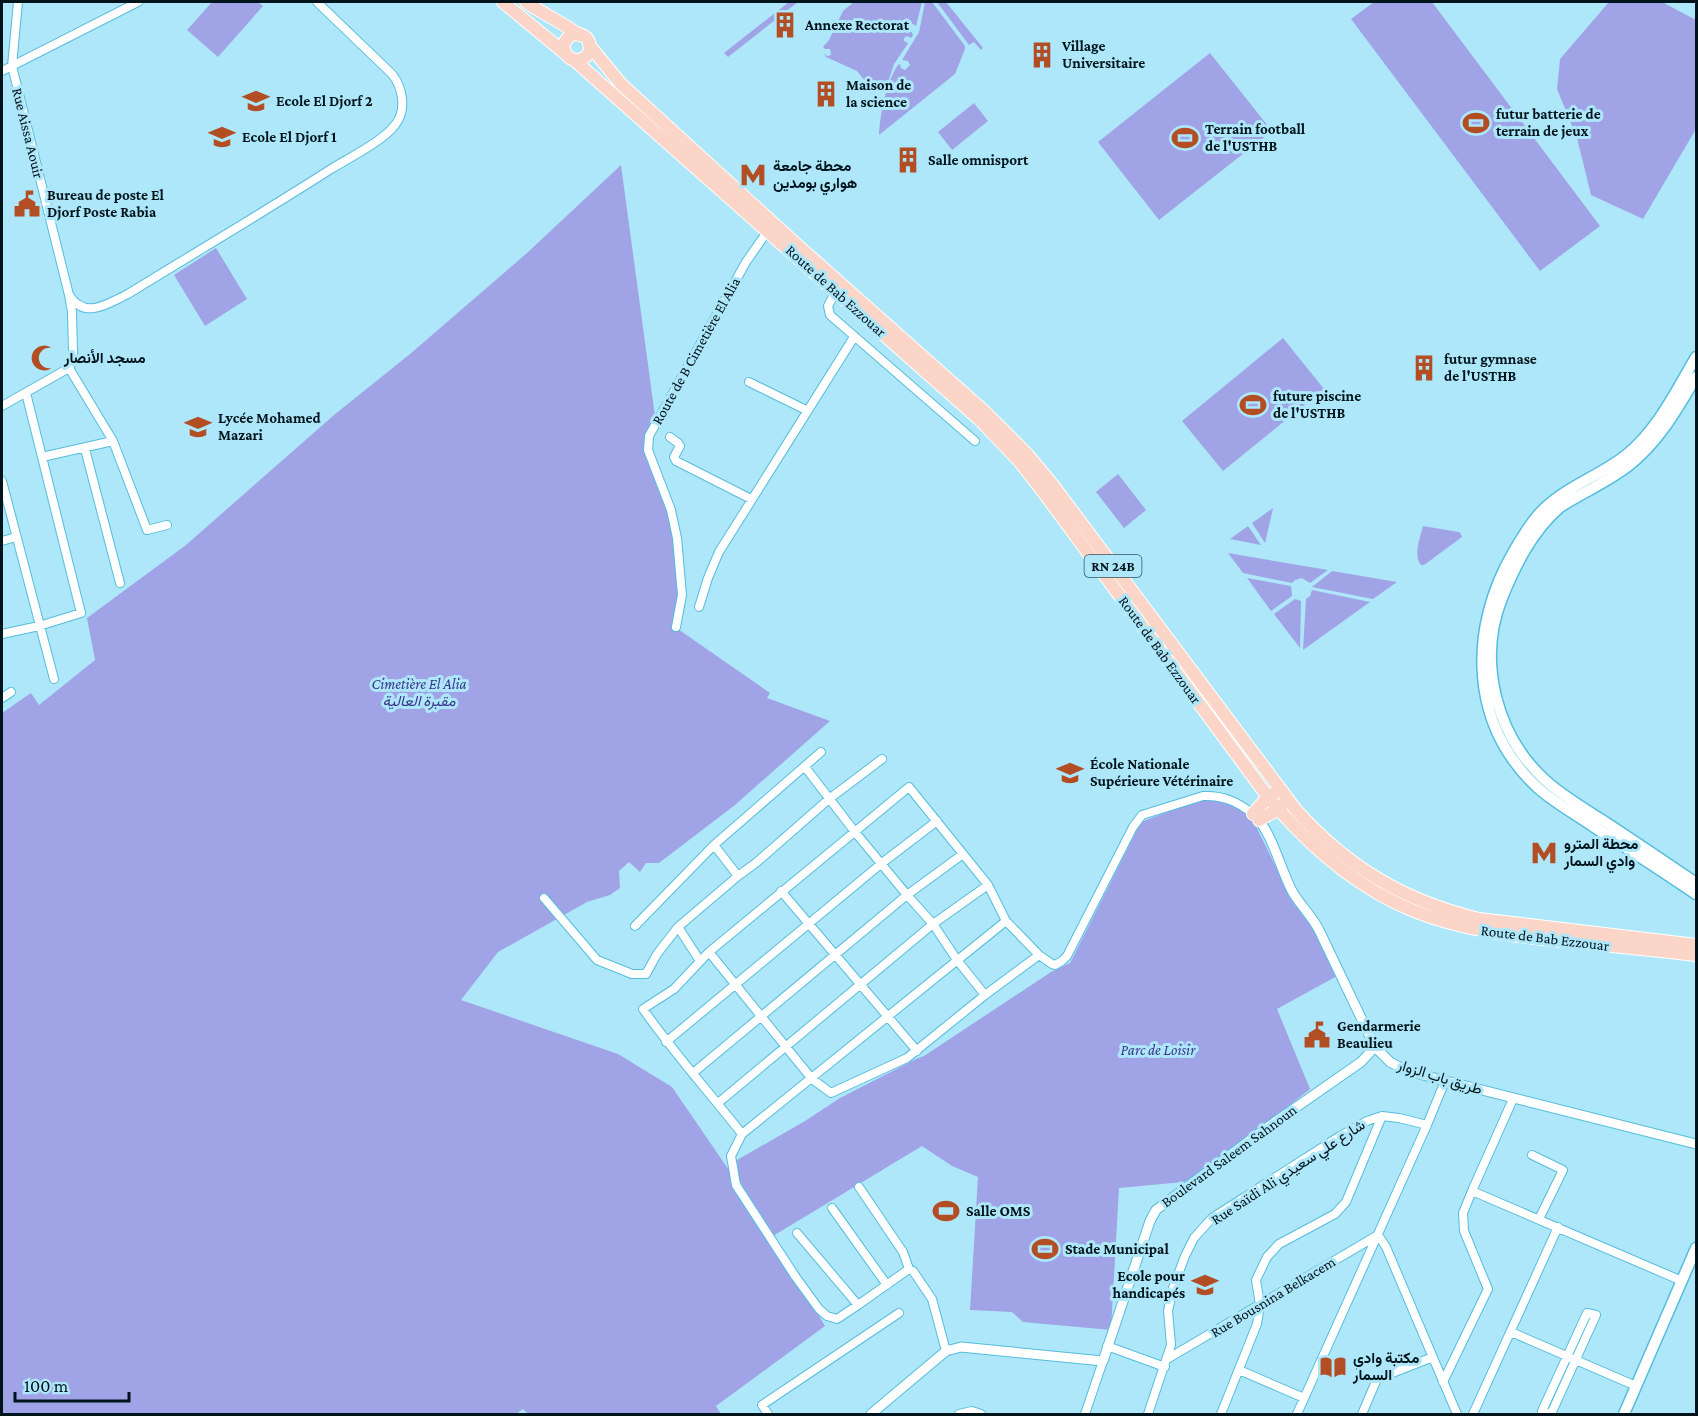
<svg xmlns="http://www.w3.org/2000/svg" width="1698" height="1416" font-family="'Crimson Pro',Vazirmatn,serif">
<rect width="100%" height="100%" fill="#aee7fa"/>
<path fill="#a0a4e7" d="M212,2H258L263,6L218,57L187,30Z
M789,2H798L728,57L724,53Z
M854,2H922L916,26L911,23L905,26L906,31L912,32L913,36L911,38L907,36L904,38V41L908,43L907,45L894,64L885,91L870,87L857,71L826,57L824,53L827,56L831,55L830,49H825L823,47L829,40L843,11Z
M925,2H932L965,46V49L955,74L879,135C880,115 886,82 898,65L900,64L901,68L905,70L910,65L908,61L902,60L919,32Z
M937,2H946L983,48L981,50L974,42L969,45Z
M1374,2H1432L1600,226L1540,271L1351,19Z
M1609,2H1662L1696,20V129L1643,219L1591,195L1577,138L1557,89L1560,59Z
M1210,53L1272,131L1159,220L1098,142Z
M974,103L988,121L952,150L938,132Z
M621,165L655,416L649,427L646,436L673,518L679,585L675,627L770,693L767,698L830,721L735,805L659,863H646L640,872L629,862L619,871L620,888L610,895L587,902L498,952L461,1000L618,1054L672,1087L757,1211L825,1326L716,1406L721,1414H528L523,1409L516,1414H2V713L31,693L39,705L95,660L87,618L186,545L334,415L410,354L527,253Z
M216,248L247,299L205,326L174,275Z
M1283,338L1324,389L1223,471L1182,421Z
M1118,474L1146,510L1124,528L1096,492Z
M1273,508L1265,543L1252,523Z
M1248,526L1261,545L1230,539Z
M1423,526L1459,532L1461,534L1462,537L1424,565H1421C1413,556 1420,538 1423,526Z
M1228,553L1328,570L1310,583L1302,578L1295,580L1292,583L1243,573Z
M1332,571L1397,582L1373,599L1312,587Z
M1247,578L1291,586L1292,596L1271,611Z
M1312,590L1370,602L1303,650L1306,599L1310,596Z
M1295,599L1301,601L1300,648L1274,614Z
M1222,798L1250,814L1295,906L1306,909L1337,976L1277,1009L1310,1089L1194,1181L1119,1188L1111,1330L1023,1322L1012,1312L970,1310L978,1177L952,1166L922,1146L773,1236L739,1180L737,1160L805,1121L840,1098L916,1059L924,1056L1051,972L1070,963L1141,822L1202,799Z"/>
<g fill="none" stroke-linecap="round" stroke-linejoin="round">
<g stroke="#54bddc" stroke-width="10">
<path id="minor" d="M2,71L138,2
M836,291L828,306L830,315L975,441
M69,295C85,320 107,304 128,294C196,252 264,212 331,169C349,158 383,141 395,125C407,110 403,88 392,74L317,2
M69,368L113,441L147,530L167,525
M749,382L806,410
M2,406L69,368L73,360V352L72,312L69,295L12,66L18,2
M670,437L678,443L680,446L674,457L676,461L751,499
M85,449L120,583
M42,457L113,441
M2,481L54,679
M2,541L16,537
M699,607L708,578L719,552L854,337
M676,627L682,595L677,538L671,510L648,450L649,436L746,262L769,229
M2,634L39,626L81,613L26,393
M2,698L11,692
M805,767L855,832L907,895L933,924L957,960L985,995
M714,845L738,876
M781,891L917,1051
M544,898L597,960L632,974H646L657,954L678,927L738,876L757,862L829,799L882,759
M635,926L714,845L821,752
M678,927L700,961
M709,952L812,1079L831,1093L907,1058L985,995L1039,955
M666,1042L882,863L937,821
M693,1073L907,895L963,854
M718,1103L933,924L988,885
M742,1134C709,1092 673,1052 643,1009L674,989L709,952L909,787L988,885L1006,921L1039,955L1052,964L1055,965L1062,961L1067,956L1133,827L1142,815L1203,796C1223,795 1238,802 1253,814
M1532,1155L1563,1170L1539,1219
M859,1187L903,1252L909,1269
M1472,1191L1682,1281
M832,1208L887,1285
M797,1233L858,1305
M1511,1332L1636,1386
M1107,1346L1165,1367
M946,1351L932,1299L913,1271L909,1269L858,1305L837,1319L827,1316L819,1309L795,1276L736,1185L731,1156L742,1134L1006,921
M1167,1359L1378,1235L1386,1247L1457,1414
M1239,1370L1304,1398
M1443,1382L1488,1289L1464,1231L1463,1213L1472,1191L1513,1099
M768,1414L762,1405L899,1313
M959,1414L972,1411L981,1414
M1085,1414L1103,1361
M1148,1414L1171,1345L1168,1311L1173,1288L1185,1256L1194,1238L1212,1218L1340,1136L1367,1121L1382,1116L1399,1118L1427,1125
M1221,1414L1257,1324L1260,1305L1256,1280L1267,1257L1279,1244L1335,1214L1346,1202L1382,1116
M1297,1414L1427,1125L1445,1081
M1362,1414L1377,1379L1433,1357
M1473,1414L1558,1227
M1550,1414L1542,1411L1587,1313L1596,1315L1551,1414"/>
</g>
<g stroke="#54bddc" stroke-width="11">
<path id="tertiary" d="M1255,815C1273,835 1280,868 1292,891C1300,905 1312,916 1319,930L1375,1047L1390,1062L1407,1071L1696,1144
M871,1414L946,1351L961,1347L1103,1361L1150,1221L1156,1210L1265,1129L1361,1062L1375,1047"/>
</g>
<g stroke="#54bddc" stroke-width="13">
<path id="secondary" d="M1696,357C1676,391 1657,431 1625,456C1598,477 1562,488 1539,514C1529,525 1521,539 1514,551C1468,629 1469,724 1538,788C1555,803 1575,814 1594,827C1628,849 1662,871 1696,894
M1696,377C1678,408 1658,443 1628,466C1607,482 1582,493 1560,507C1532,531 1515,566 1502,598C1477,661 1496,736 1546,781C1563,796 1583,808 1602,820C1634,841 1665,862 1696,883
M1624,1414L1696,1248"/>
</g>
<g stroke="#fff" stroke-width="14">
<path id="primary" d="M503,2L566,54
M526,2C543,14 562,22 579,35
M564 47a13 13 0 1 1 26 0a13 13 0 1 1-26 0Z
M589,45L621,84L796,244L985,412L1027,454L1052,484L1296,810C1347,867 1404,901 1479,919L1696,945
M573,59L980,420L1020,462L1044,493L1268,797C1308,845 1355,887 1414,911C1464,931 1516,936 1570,942C1612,946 1654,950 1696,955
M1253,814L1268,797L1275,793
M1259,820L1275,811L1283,804"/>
</g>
<use href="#minor" stroke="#fff" stroke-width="8"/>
<use href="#tertiary" stroke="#fff" stroke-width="9"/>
<use href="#secondary" stroke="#fff" stroke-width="10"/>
<use href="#primary" stroke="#fbd6c8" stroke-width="12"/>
</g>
<defs>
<g id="building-bare" transform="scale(2.07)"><path d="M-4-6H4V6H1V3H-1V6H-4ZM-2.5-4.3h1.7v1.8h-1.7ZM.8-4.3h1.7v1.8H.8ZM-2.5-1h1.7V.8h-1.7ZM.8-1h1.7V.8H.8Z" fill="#b34d24" stroke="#aee7fa" stroke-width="2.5" paint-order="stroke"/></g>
<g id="school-bare" transform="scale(2.07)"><path d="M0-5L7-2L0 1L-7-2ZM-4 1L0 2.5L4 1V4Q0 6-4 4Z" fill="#b34d24" stroke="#aee7fa" stroke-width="2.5" paint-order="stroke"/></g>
<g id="stadium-bare" transform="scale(2.07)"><path d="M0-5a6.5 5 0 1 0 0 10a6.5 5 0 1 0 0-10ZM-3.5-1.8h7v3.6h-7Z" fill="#b34d24" stroke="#aee7fa" stroke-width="2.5" paint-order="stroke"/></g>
<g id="metro-bare" transform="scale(2.07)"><path d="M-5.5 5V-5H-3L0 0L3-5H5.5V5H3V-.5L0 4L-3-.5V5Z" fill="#b34d24" stroke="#aee7fa" stroke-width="2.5" paint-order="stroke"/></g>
<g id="civic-bare" transform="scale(2.07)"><path d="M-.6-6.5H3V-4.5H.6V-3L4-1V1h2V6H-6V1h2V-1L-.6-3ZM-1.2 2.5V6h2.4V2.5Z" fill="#b34d24" stroke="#aee7fa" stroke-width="2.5" paint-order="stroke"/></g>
<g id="mosque-bare" transform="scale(2.07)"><path d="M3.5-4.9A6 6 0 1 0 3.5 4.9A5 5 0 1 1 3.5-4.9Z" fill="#b34d24" stroke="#aee7fa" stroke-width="2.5" paint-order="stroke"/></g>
<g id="university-bare" transform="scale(2.07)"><path d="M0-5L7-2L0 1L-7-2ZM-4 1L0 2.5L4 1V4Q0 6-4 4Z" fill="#b34d24" stroke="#aee7fa" stroke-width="2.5" paint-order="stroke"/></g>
<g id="library-bare" transform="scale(2.07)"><path d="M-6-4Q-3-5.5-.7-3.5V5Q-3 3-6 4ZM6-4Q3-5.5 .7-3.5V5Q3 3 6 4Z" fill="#b34d24" stroke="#aee7fa" stroke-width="2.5" paint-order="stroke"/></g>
</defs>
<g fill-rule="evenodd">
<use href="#building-bare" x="785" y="25"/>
<use href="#building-bare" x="1042" y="55"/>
<use href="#building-bare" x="826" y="94"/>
<use href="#school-bare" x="256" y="101"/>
<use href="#stadium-bare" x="1476" y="123"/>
<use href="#school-bare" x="222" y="137"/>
<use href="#stadium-bare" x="1185" y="138"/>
<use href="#building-bare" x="908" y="160"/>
<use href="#metro-bare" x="753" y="175"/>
<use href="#civic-bare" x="27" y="204"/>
<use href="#mosque-bare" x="44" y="358"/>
<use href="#building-bare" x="1424" y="368"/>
<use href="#stadium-bare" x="1253" y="405"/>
<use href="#school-bare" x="198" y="427"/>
<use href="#university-bare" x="1070" y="773"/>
<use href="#metro-bare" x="1544" y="853"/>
<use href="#civic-bare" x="1317" y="1035"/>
<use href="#stadium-bare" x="946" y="1211"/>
<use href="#stadium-bare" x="1045" y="1249"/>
<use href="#school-bare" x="1205" y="1285"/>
<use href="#library-bare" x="1333" y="1367"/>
</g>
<g text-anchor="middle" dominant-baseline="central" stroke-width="6" stroke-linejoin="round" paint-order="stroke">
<rect fill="#aee7fa" stroke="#34535e" stroke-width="1.5" x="1084.5" y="555" width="57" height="22" rx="4.5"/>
<g font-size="14" font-weight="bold" fill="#00141b">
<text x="1113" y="566">RN 24B</text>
</g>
<g font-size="15" font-weight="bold" fill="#00141b" stroke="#aee7fa" text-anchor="start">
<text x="805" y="25">Annexe Rectorat</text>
<text x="1062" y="46">Village<tspan x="1062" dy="17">Universitaire</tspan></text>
<text x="846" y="85">Maison de<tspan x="846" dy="17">la science</tspan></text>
<text x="276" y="101">Ecole El Djorf 2</text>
<text x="1496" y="114">futur batterie de<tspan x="1496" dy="17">terrain de jeux</tspan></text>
<text x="1205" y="129">Terrain football<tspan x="1205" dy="17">de l'USTHB</tspan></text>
<text x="242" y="137">Ecole El Djorf 1</text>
<text x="928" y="160">Salle omnisport</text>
<text x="773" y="166">محطة جامعة<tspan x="773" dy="17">هواري بومدين</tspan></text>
<text x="47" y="195">Bureau de poste El<tspan x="47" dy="17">Djorf Poste Rabia</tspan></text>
<text x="64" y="358">مسجد الأنصار</text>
<text x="1444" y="359">futur gymnase<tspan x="1444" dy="17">de l'USTHB</tspan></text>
<text x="1273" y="396">future piscine<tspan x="1273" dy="17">de l'USTHB</tspan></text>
<text x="218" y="418">Lycée Mohamed<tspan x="218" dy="17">Mazari</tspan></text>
<text x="1090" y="764">École Nationale<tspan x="1090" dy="17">Supérieure Vétérinaire</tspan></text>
<text x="1564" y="844">محطة المترو<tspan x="1564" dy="17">وادي السمار</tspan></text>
<text x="1337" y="1026">Gendarmerie<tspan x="1337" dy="17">Beaulieu</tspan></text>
<text x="966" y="1211">Salle OMS</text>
<text x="1065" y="1249">Stade Municipal</text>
<text x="1185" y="1276" text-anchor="end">Ecole pour<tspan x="1185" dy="17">handicapés</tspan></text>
<text x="1353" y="1358">مكتبة وادي<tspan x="1353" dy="17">السمار</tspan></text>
</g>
<g font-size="15" fill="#00141b" stroke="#aee7fa">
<text transform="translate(28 133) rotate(76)">Rue Aissa Aouir</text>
<text transform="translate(836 291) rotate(42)">Route de Bab Ezzouar</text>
<text transform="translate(696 351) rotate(-61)">Route de B Cimetière El Alia</text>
<text transform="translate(1160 650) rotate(54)">Route de Bab Ezzouar</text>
<text transform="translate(1545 938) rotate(7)">Route de Bab Ezzouar</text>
<text transform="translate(1440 1077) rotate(17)">طريق باب الزوار</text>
<text transform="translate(1229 1156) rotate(-36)">Boulevard Saleem Sahnoun</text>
<text transform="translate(1288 1172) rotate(-33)">Rue Saïdi Ali شارع علي سعيدي</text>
<text transform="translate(1273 1297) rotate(-31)">Rue Bousnina Belkacem</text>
</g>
<g font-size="15" font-style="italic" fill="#3b368b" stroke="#aee7fa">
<text x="419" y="684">Cimetière El Alia<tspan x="419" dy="17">مقبرة العالية</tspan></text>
<text x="1158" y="1050">Parc de Loisir</text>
</g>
</g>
<rect width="1698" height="1416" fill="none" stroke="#00141b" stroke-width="6"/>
<path d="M15 1392v9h114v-9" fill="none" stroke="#00141b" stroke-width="3"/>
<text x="24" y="1392" font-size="18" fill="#00141b" stroke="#aee7fa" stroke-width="4.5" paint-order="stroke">100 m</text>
</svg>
